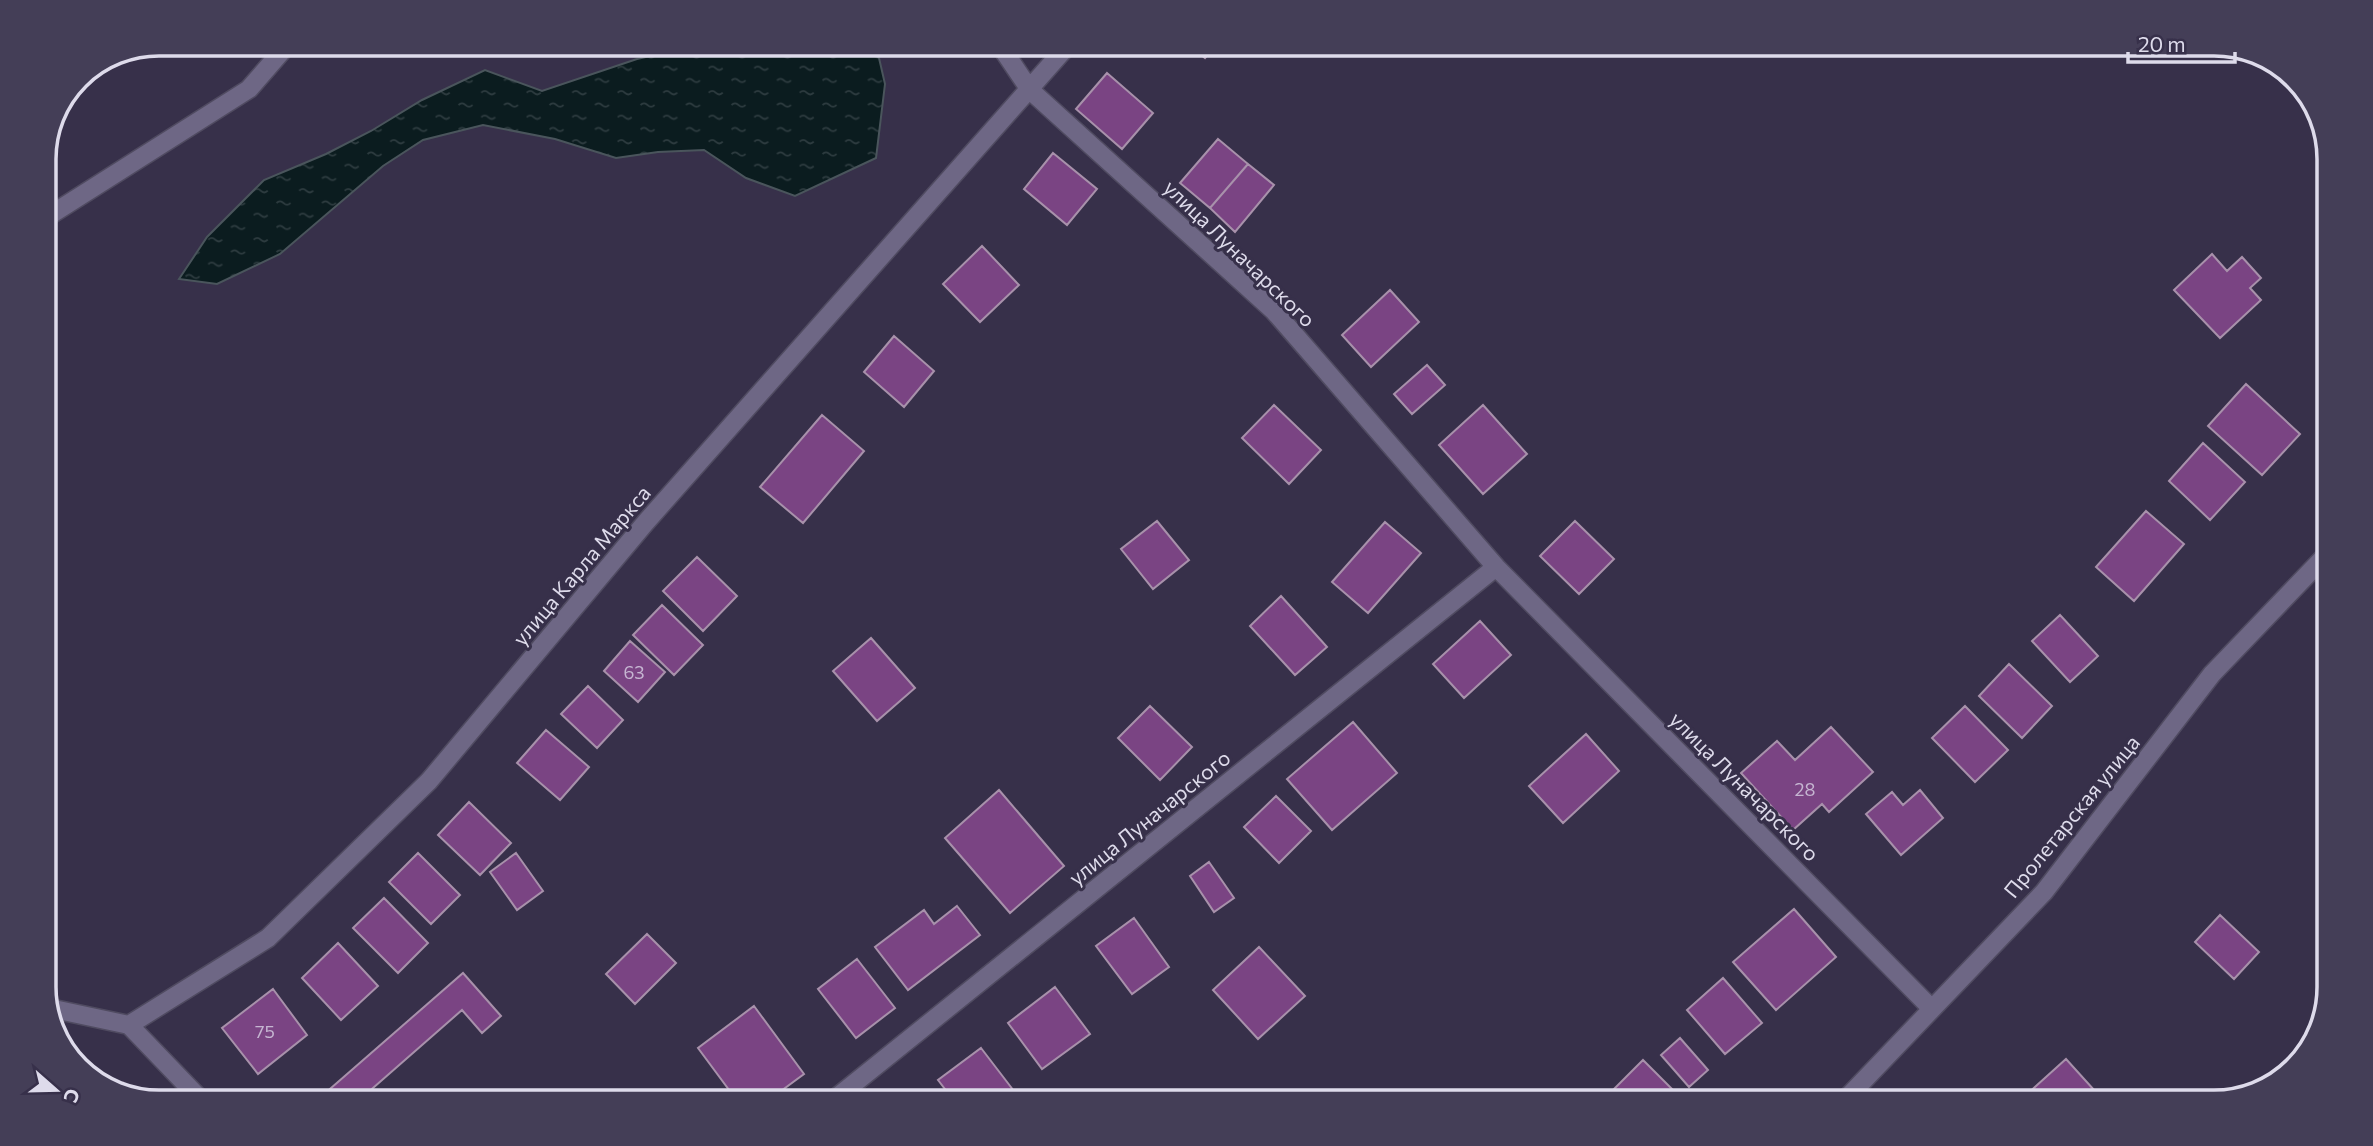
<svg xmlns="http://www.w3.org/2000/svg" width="2373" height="1146" font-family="Commissioner,sans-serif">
<defs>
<pattern id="water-ripples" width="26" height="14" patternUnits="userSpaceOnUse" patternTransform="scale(1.75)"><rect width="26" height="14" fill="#0b1c1f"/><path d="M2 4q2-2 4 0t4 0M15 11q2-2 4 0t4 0" fill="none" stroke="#2e3c40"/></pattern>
</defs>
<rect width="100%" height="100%" fill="#37304a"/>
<path fill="url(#water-ripples)" stroke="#4a555c" stroke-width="2" d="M702,44H867L879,58L885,84L876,158L795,196L746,178L704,150L658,152L616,158L555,139L483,125L423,140L383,166L280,254L217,284L179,279L207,237L264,180L326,154L371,131L422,100L485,70L542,91L637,59Z"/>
<path fill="#7a4483" stroke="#a891ab" stroke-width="2" d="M1188,44H1217L1205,58Z
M1107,73L1153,113L1122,149L1076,109Z
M1218,139L1248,164L1210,208L1180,183Z
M1053,153L1097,189L1067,225L1024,189Z
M1248,164L1274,185L1235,232L1210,208Z
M982,246L1019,285L980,322L943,284Z
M2212,254L2227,271L2242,257L2261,278L2250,288L2261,300L2220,338L2174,290Z
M1390,290L1419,322L1371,367L1342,335Z
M894,336L934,371L904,407L864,372Z
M1427,365L1445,385L1412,414L1394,394Z
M2246,384L2300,434L2262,475L2208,426Z
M1274,405L1321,450L1289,484L1242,438Z
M1483,405L1527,454L1483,494L1439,445Z
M822,415L864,451L803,523L760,487Z
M2203,443L2245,482L2210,520L2169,481Z
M2146,511L2184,544L2134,601L2096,567Z
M1157,521L1189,560L1153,589L1121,549Z
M1575,521L1614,559L1579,594L1540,556Z
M1385,522L1421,553L1368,613L1332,582Z
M697,557L737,596L703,631L663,591Z
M1281,596L1327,647L1295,675L1250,626Z
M662,605L703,645L674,675L633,635Z
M2060,615L2098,656L2070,682L2032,641Z
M1480,621L1511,655L1464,698L1433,664Z
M871,638L915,688L877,721L833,671Z
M630,641L665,672L638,702L604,671Z
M2009,664L2052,706L2022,738L1979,696Z
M588,686L623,720L597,748L561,714Z
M1150,706L1192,747L1160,780L1118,738Z
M1965,706L2008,750L1975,782L1932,738Z
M1353,722L1397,773L1332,830L1287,779Z
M1831,727L1873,772L1829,812L1822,804L1793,830L1741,773L1777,741L1795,760Z
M546,730L589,767L560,800L517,763Z
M1586,734L1619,771L1563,823L1529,786Z
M999,790L1064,866L1010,913L945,838Z
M1920,790L1943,818L1901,855L1866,814L1892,792L1903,805Z
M1276,796L1311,831L1279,863L1244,827Z
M469,802L511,843L480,875L438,835Z
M418,853L460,895L431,924L389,882Z
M516,853L543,891L517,910L490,872Z
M1209,862L1234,898L1214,912L1190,876Z
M384,898L428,943L398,973L353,928Z
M957,906L980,935L908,990L875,947L924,910L934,924Z
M1794,909L1836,957L1776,1010L1733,962Z
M2220,915L2259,952L2234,979L2195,942Z
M1134,918L1169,967L1132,994L1096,946Z
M647,934L676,963L635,1004L606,974Z
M338,943L378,986L341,1020L302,978Z
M1259,947L1305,996L1258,1039L1213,990Z
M857,959L895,1008L856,1038L818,989Z
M463,973L501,1016L482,1033L462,1010L357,1102H315Z
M1723,978L1762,1023L1725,1054L1687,1010Z
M1055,987L1090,1034L1042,1069L1008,1023Z
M273,989L307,1035L258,1074L222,1028Z
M754,1006L804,1074L766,1102H738L698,1048Z
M1680,1038L1708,1070L1689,1087L1661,1055Z
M981,1048L1017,1095L1008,1102H955L938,1080Z
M2066,1059L2104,1101L2103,1102H2032L2026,1095Z
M1643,1060L1678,1095L1671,1102H1601Z
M123,1083L135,1097L114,1092Z"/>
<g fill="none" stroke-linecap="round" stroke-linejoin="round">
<g stroke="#504b61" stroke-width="21">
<path id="street" d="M999,44L1030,90L1274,311L1496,567L1931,1008
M44,219L249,89L288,44
M49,1008L129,1025
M129,1025L268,938L429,781L646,522L1069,44
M129,1025L203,1102
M831,1102L1496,567
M1843,1102L2044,892L2212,674L2329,552"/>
</g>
<use href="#street" stroke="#6e6785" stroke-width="18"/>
</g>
<g text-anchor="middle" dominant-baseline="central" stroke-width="6" stroke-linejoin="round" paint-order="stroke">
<g font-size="18" fill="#c5b5d1">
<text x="634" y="672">63</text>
<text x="1805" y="789">28</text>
<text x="265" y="1031">75</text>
</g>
<g font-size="21" fill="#dedbeb" stroke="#37304a">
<text transform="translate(1240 253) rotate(44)">улица Луначарского</text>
<text transform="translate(581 565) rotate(-50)">улица Карла Маркса</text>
<text transform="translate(1745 786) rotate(45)">улица Луначарского</text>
<text transform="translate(2071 816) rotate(-51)">Пролетарская улица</text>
<text transform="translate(1149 817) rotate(-39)">улица Луначарского</text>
</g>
</g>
<path d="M0 0H2373V1146H0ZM159 56H2214A103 103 0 0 1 2317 159V987A103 103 0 0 1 2214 1090H159A103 103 0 0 1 56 987V159A103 103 0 0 1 159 56Z" fill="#443e57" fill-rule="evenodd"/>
<path fill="none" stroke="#dedbeb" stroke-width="3.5" d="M159 56H2214A103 103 0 0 1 2317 159V987A103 103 0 0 1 2214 1090H159A103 103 0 0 1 56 987V159A103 103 0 0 1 159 56Z"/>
<g transform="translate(56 1090) rotate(110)" stroke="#37304a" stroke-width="5" paint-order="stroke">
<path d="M0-5L12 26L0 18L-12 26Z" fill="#dedbeb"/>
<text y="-10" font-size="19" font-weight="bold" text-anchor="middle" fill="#dedbeb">С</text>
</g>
<path d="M2128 52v10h107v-10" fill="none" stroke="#dedbeb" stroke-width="3.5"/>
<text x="2138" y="52" font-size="21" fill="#dedbeb" stroke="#37304a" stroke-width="5" paint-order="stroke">20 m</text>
</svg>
